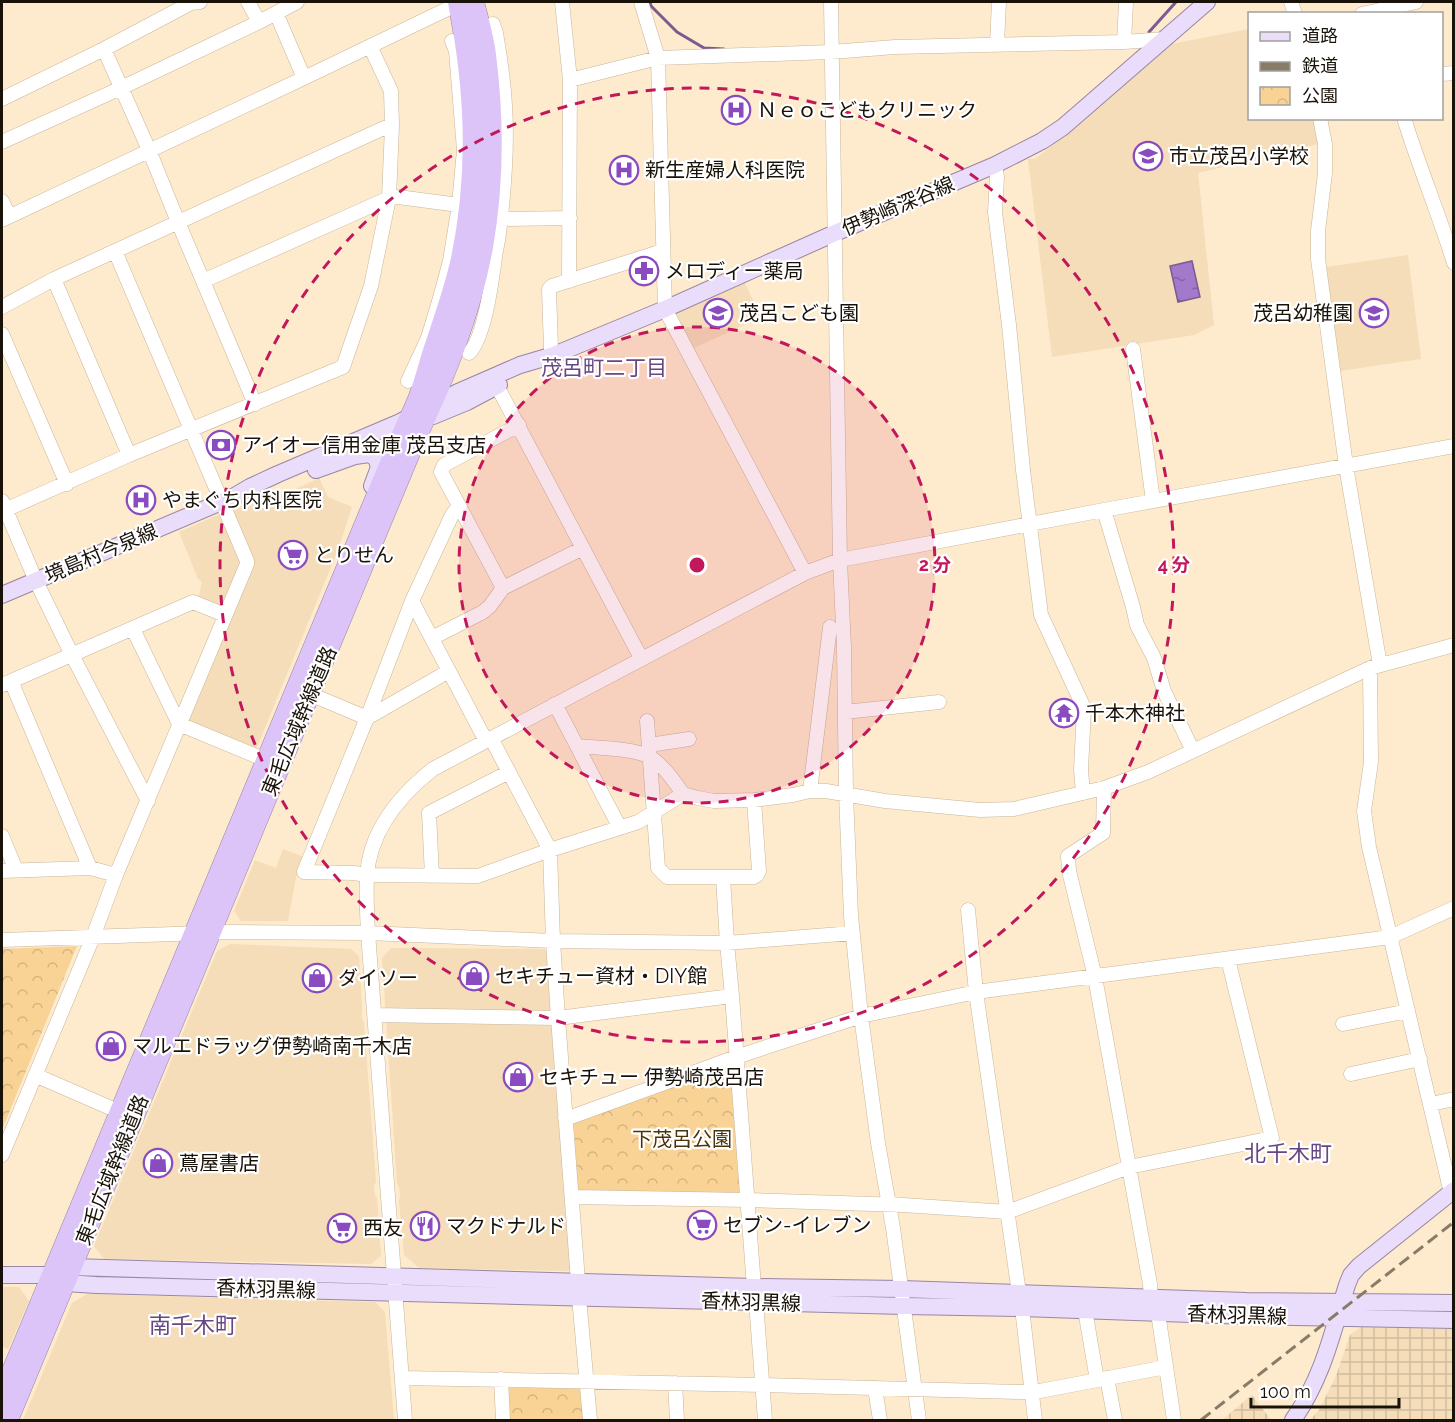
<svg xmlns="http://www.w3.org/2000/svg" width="1455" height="1422" font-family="Raleway,'Noto Sans JP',sans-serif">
<defs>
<pattern id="industrial-grid" width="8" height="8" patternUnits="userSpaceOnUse" patternTransform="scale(1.5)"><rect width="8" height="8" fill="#f4ddb8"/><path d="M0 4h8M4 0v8" fill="none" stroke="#d1bd9d"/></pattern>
<pattern id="park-crowns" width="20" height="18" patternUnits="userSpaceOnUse" patternTransform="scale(1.5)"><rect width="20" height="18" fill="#f9d396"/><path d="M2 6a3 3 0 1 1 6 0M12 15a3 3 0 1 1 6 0" fill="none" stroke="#d5b480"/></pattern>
<pattern id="water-ripples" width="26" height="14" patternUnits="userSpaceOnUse" patternTransform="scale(1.5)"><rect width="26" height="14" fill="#a379cc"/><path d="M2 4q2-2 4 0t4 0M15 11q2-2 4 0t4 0" fill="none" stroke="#8462a4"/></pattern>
</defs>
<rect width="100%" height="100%" fill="#feeacc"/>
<path fill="#f4ddb8" d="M1249,29L1250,118L1313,119L1318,144L1198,173L1214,325L1194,335L1052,357L1028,159H1035L1085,120L1171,44Z
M1408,255L1421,359L1340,371L1326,267Z
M743,279L761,317L690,350L674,321L678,308Z
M319,478L328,497L352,507L338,550L255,752L191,726L189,717L254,563L233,512L238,507L285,494Z
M218,515L221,517L240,559V564L223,606L218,609L198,600L202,582L198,579L179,532Z
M283,849L304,857L296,877L288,921H241L234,911L255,860L276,868Z
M230,944L351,949L359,956L362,1005V1019L364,1022L376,1181L374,1186L375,1195L377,1198L381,1256L371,1264L104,1259L94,1246L217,951Z
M391,948L544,949L547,951L574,1267L569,1271L419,1268L404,1255L399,1201L400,1197L399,1187L397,1184L382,958Z
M2,1287H19L29,1301L8,1349L2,1347Z
M87,1294L375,1302L385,1312L394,1420H23L72,1303Z"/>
<path fill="url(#industrial-grid)" d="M1361,1327L1453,1329V1420H1310L1319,1410L1336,1376L1350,1335Z
M1252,1395L1271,1420H1222Z"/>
<path fill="url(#park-crowns)" d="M77,946L2,1130V949Z
M731,1065L742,1191L737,1196L580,1192L577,1190L571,1122Z
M509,1384L578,1386L581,1391L583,1420H508L506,1387Z"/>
<path fill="url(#water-ripples)" stroke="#7a5a91" stroke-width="1.5" d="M1192,261L1200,297L1178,302L1170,266Z"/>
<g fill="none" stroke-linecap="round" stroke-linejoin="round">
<path stroke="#7a5a91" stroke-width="3" d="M650,2L651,6L677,32L704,48L724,49
M1149,32L1176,2"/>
<g stroke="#c9b699" stroke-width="15">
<path id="minor" d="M248,2L259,22
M562,2L570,80L569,281
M641,2L658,58L665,309L805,573
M831,2L840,560L844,648L846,794L851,916L861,1016L878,1143L893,1228L919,1420
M1291,2L1295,14
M276,13L304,78
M1362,14L1416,2
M1124,42L1126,2
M997,44L999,2
M104,49L149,150L178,222L255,404
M1442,74L1454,73
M570,80L658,58L831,52L895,47L1124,42L1165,39
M2,99L104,49L191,3L200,2
M1320,118L1325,144V173L1318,231V259L1346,466L1380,665
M1404,118C1419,167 1439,214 1454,263
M2,142L121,88L259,22L297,2
M995,165L997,177L995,212L1009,325L1023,470L1041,615L1084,708L1081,770L1083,793
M2,201L9,216
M501,219L570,218
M2,220L304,78L462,2
M54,279L129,455
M203,281L389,198L398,197L459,205
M2,307L54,279L384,128L392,126
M2,334L67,484
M1133,349L1153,501
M469,353C485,337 492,280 495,257C496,249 498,242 499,234C504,192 508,148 505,106C504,82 500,57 496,33L493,24
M554,355L551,349L549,289L552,286L663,251
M408,381L428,338L440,298L450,261L459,205L464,150L456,51L452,41
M497,386L641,658
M2,501L36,581L72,655L148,801
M459,506L452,515L412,601L367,718L304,872L354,873L367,875L478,876L550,850L638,822L683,794L698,798L714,801L754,800L793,795L810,791H826L885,801L980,810L1014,809L1104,788L1148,772L1370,668L1454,645
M5,510L129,455L343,367L371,286L389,198L392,126L391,91L370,46
M1104,510L1133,607L1137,625L1154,658L1164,691L1193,751
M503,588L441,472L444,465L519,425
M412,601L486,741
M133,629L179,724L266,760
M432,638L483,612L490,606L503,588L583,548
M1370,668L1371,762L1364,811L1369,847L1451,1193
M11,681L90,868
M2,685L193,602L225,615
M310,694L367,718
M555,704L620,828
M845,712L939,702
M367,718L449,671
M647,721L658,868L667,877H754L757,875L759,871L754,800
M491,738L550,850L553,941L558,1018L578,1281
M649,745L689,739
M577,746C596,748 632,748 648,756C661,762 675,782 683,794
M1104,788L1103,833L1068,856L1069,871L1095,977L1150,1284L1151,1298
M810,791L830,627
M2,836L16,870
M2,871L90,868L116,875
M432,876L429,813L509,772
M723,877L727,943L732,996L754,1287
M968,910L976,992L1019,1293
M2,940L231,932L368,933L553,941L727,943L853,933
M375,1015L558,1018L732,996
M1343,1024L1408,1011
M1351,1074L1420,1059
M35,1075L120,1112
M1431,1104L1454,1099
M565,1117H571L736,1057L861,1016L976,992L1390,937L1454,908
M2,1155L93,937L116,875L247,564V561L115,251
M572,1197L748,1200L903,1205L1007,1212L1129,1167L1272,1138L1228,959
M579,1297L590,1420
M756,1302L765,1420
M1022,1308L1035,1420
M1085,1310L1097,1380
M1158,1313L1174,1420
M402,1378L763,1385L1022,1392L1040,1391L1166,1367
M1107,1378L1115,1420
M501,1379L503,1420
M675,1383L677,1420
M875,1388L880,1420
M405,1420L368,933C367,914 366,896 367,877C369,832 399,796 433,769L805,573L840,560L1104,510L1454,446"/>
</g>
<g stroke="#9886a4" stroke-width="18">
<path id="major" d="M433,416L467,402L499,385
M316,470L355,456L369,454L376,458L379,467L372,486
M2,595L233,497L250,487L278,474L400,422L458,392L520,365L554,355L665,309L835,233L995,165L1042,141L1063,127L1207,2
M2,1275H52L72,1267L754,1287L902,1289L1246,1301L1454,1303
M55,1277L65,1283L96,1285L904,1306L1022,1308L1247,1316L1454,1320
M1293,1420C1323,1377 1332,1334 1347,1285L1351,1275L1359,1266L1454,1190"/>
</g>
<g stroke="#9886a4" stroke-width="21">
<path id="highway" d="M2,1395L398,444C404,429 412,414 418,399C424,383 428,367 433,351C443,321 454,291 461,259C479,171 475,89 458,2
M8,1420L417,436C445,376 471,313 483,247C494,184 494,118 486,55C484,37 478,19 474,2"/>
</g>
<use href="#minor" stroke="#fff" stroke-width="14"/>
<use href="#major" stroke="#eadcfb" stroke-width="16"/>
<use href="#highway" stroke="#dcc4f8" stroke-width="20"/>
<path stroke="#887b67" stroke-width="3" stroke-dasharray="12 6" stroke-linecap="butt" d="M1201,1420L1454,1222"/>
</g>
<circle cx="697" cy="565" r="238" fill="#c2185b" fill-opacity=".12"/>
<g fill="none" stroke="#c2185b" stroke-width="3" stroke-dasharray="10 8">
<circle cx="697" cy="565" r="238"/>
<circle cx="697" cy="565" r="477"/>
</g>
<defs>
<g id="hospital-ring" transform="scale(1.5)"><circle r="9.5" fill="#fff" stroke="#8a4bc0" stroke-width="1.5"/><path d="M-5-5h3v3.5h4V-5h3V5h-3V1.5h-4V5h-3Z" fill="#8a4bc0"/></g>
<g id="school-ring" transform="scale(1.5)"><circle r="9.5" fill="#fff" stroke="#8a4bc0" stroke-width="1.5"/><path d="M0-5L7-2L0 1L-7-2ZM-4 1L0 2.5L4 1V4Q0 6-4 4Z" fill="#8a4bc0"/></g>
<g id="pharmacy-ring" transform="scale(1.5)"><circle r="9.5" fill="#fff" stroke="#8a4bc0" stroke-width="1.5"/><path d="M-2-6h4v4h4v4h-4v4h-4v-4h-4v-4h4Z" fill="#8a4bc0"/></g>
<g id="bank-ring" transform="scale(1.5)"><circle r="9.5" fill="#fff" stroke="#8a4bc0" stroke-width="1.5"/><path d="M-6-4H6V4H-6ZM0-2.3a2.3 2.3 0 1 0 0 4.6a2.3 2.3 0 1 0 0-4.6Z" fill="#8a4bc0"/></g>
<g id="supermarket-ring" transform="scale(1.5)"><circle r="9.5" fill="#fff" stroke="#8a4bc0" stroke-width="1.5"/><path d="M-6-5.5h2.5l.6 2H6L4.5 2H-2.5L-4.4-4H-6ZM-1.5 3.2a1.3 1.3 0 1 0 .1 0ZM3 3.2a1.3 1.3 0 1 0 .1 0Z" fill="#8a4bc0"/></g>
<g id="temple-ring" transform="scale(1.5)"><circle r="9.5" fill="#fff" stroke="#8a4bc0" stroke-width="1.5"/><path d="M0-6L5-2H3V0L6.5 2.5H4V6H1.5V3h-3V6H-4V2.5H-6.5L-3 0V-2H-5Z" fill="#8a4bc0"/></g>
<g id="shop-ring" transform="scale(1.5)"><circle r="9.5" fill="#fff" stroke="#8a4bc0" stroke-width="1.5"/><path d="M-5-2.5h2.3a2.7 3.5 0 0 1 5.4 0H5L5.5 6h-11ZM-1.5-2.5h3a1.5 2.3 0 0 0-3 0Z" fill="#8a4bc0"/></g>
<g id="restaurant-ring" transform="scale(1.5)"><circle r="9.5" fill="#fff" stroke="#8a4bc0" stroke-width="1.5"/><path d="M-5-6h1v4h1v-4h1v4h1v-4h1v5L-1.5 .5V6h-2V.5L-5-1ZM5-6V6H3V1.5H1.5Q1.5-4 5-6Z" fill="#8a4bc0"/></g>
</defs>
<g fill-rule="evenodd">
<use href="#hospital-ring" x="736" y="110"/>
<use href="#school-ring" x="1148" y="156"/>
<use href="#hospital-ring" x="624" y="170"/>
<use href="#pharmacy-ring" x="644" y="271"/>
<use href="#school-ring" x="718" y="313"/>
<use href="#school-ring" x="1374" y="313"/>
<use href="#bank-ring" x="221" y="445"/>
<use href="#hospital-ring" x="141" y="500"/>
<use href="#supermarket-ring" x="293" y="555"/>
<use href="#temple-ring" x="1064" y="713"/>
<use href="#shop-ring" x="474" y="976"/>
<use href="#shop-ring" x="317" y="978"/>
<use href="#shop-ring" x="111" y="1046"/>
<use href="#shop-ring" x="518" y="1077"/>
<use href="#shop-ring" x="158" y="1163"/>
<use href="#supermarket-ring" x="702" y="1225"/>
<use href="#restaurant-ring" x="425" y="1226"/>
<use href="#supermarket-ring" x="342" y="1228"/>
</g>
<g text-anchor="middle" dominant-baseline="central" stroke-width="4.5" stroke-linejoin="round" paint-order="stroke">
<g font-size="20" fill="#191208" stroke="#fff" text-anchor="start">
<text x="757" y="110">Ｎｅｏこどもクリニック</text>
<text x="1169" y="156">市立茂呂小学校</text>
<text x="645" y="170">新生産婦人科医院</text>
<text x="665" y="271">メロディー薬局</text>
<text x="739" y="313">茂呂こども園</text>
<text x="1353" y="313" text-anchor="end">茂呂幼稚園</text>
<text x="242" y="445">アイオー信用金庫 茂呂支店</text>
<text x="162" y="500">やまぐち内科医院</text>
<text x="314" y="555">とりせん</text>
<text x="1085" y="713">千本木神社</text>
<text x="495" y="976">セキチュー資材・DIY館</text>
<text x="338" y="978">ダイソー</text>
<text x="132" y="1046">マルエドラッグ伊勢崎南千木店</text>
<text x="539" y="1077">セキチュー 伊勢崎茂呂店</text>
<text x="179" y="1163">蔦屋書店</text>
<text x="723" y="1225">セブン-イレブン</text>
<text x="446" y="1226">マクドナルド</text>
<text x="363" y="1228">西友</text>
</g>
<g font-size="20" fill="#191208" stroke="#fff">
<text transform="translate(898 206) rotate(-23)">伊勢崎深谷線</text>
<text transform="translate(101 553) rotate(-23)">境島村今泉線</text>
<text transform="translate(299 721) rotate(-67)">東毛広域幹線道路</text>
<text transform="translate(112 1170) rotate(-68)">東毛広域幹線道路</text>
<text transform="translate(266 1289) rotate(2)">香林羽黒線</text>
<text transform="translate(751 1302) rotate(2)">香林羽黒線</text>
<text transform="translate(1237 1315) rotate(2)">香林羽黒線</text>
</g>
<g font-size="20" fill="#4a340b" stroke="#fff">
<text x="682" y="1139">下茂呂公園</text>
</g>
<g font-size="21" fill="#664783" stroke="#fff">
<text x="604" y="367">茂呂町二丁目</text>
</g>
<g font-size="22" fill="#664783" stroke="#fff">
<text x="1288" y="1153">北千木町</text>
<text x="193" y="1325">南千木町</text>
</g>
</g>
<circle cx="697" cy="565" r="9" fill="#c2185b" stroke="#fff" stroke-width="3"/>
<g font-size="18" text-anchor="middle" font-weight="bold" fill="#c2185b" stroke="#fff" stroke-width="4.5" stroke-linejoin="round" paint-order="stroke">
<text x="935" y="571">2 分</text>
<text x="1174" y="571">4 分</text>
</g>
<rect width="1455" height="1422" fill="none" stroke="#191208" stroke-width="6"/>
<rect x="1248" y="12" width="195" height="108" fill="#ffffff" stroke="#a3a09c" stroke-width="1.5"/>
<rect x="1260" y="32" width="30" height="9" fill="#eadcfb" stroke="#a3a09c" stroke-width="1.5"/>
<text x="1302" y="42" font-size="18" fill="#191208">道路</text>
<rect x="1260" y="62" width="30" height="9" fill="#887b67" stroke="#a3a09c" stroke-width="1.5"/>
<text x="1302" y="72" font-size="18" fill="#191208">鉄道</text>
<rect x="1260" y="87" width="30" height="18" fill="url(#park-crowns)" stroke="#a3a09c" stroke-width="1.5"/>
<text x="1302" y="102" font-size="18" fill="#191208">公園</text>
<path d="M1251 1398v9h148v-9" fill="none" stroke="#191208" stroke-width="3"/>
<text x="1260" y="1398" font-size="18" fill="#191208" stroke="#ffffff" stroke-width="4.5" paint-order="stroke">100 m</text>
</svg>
